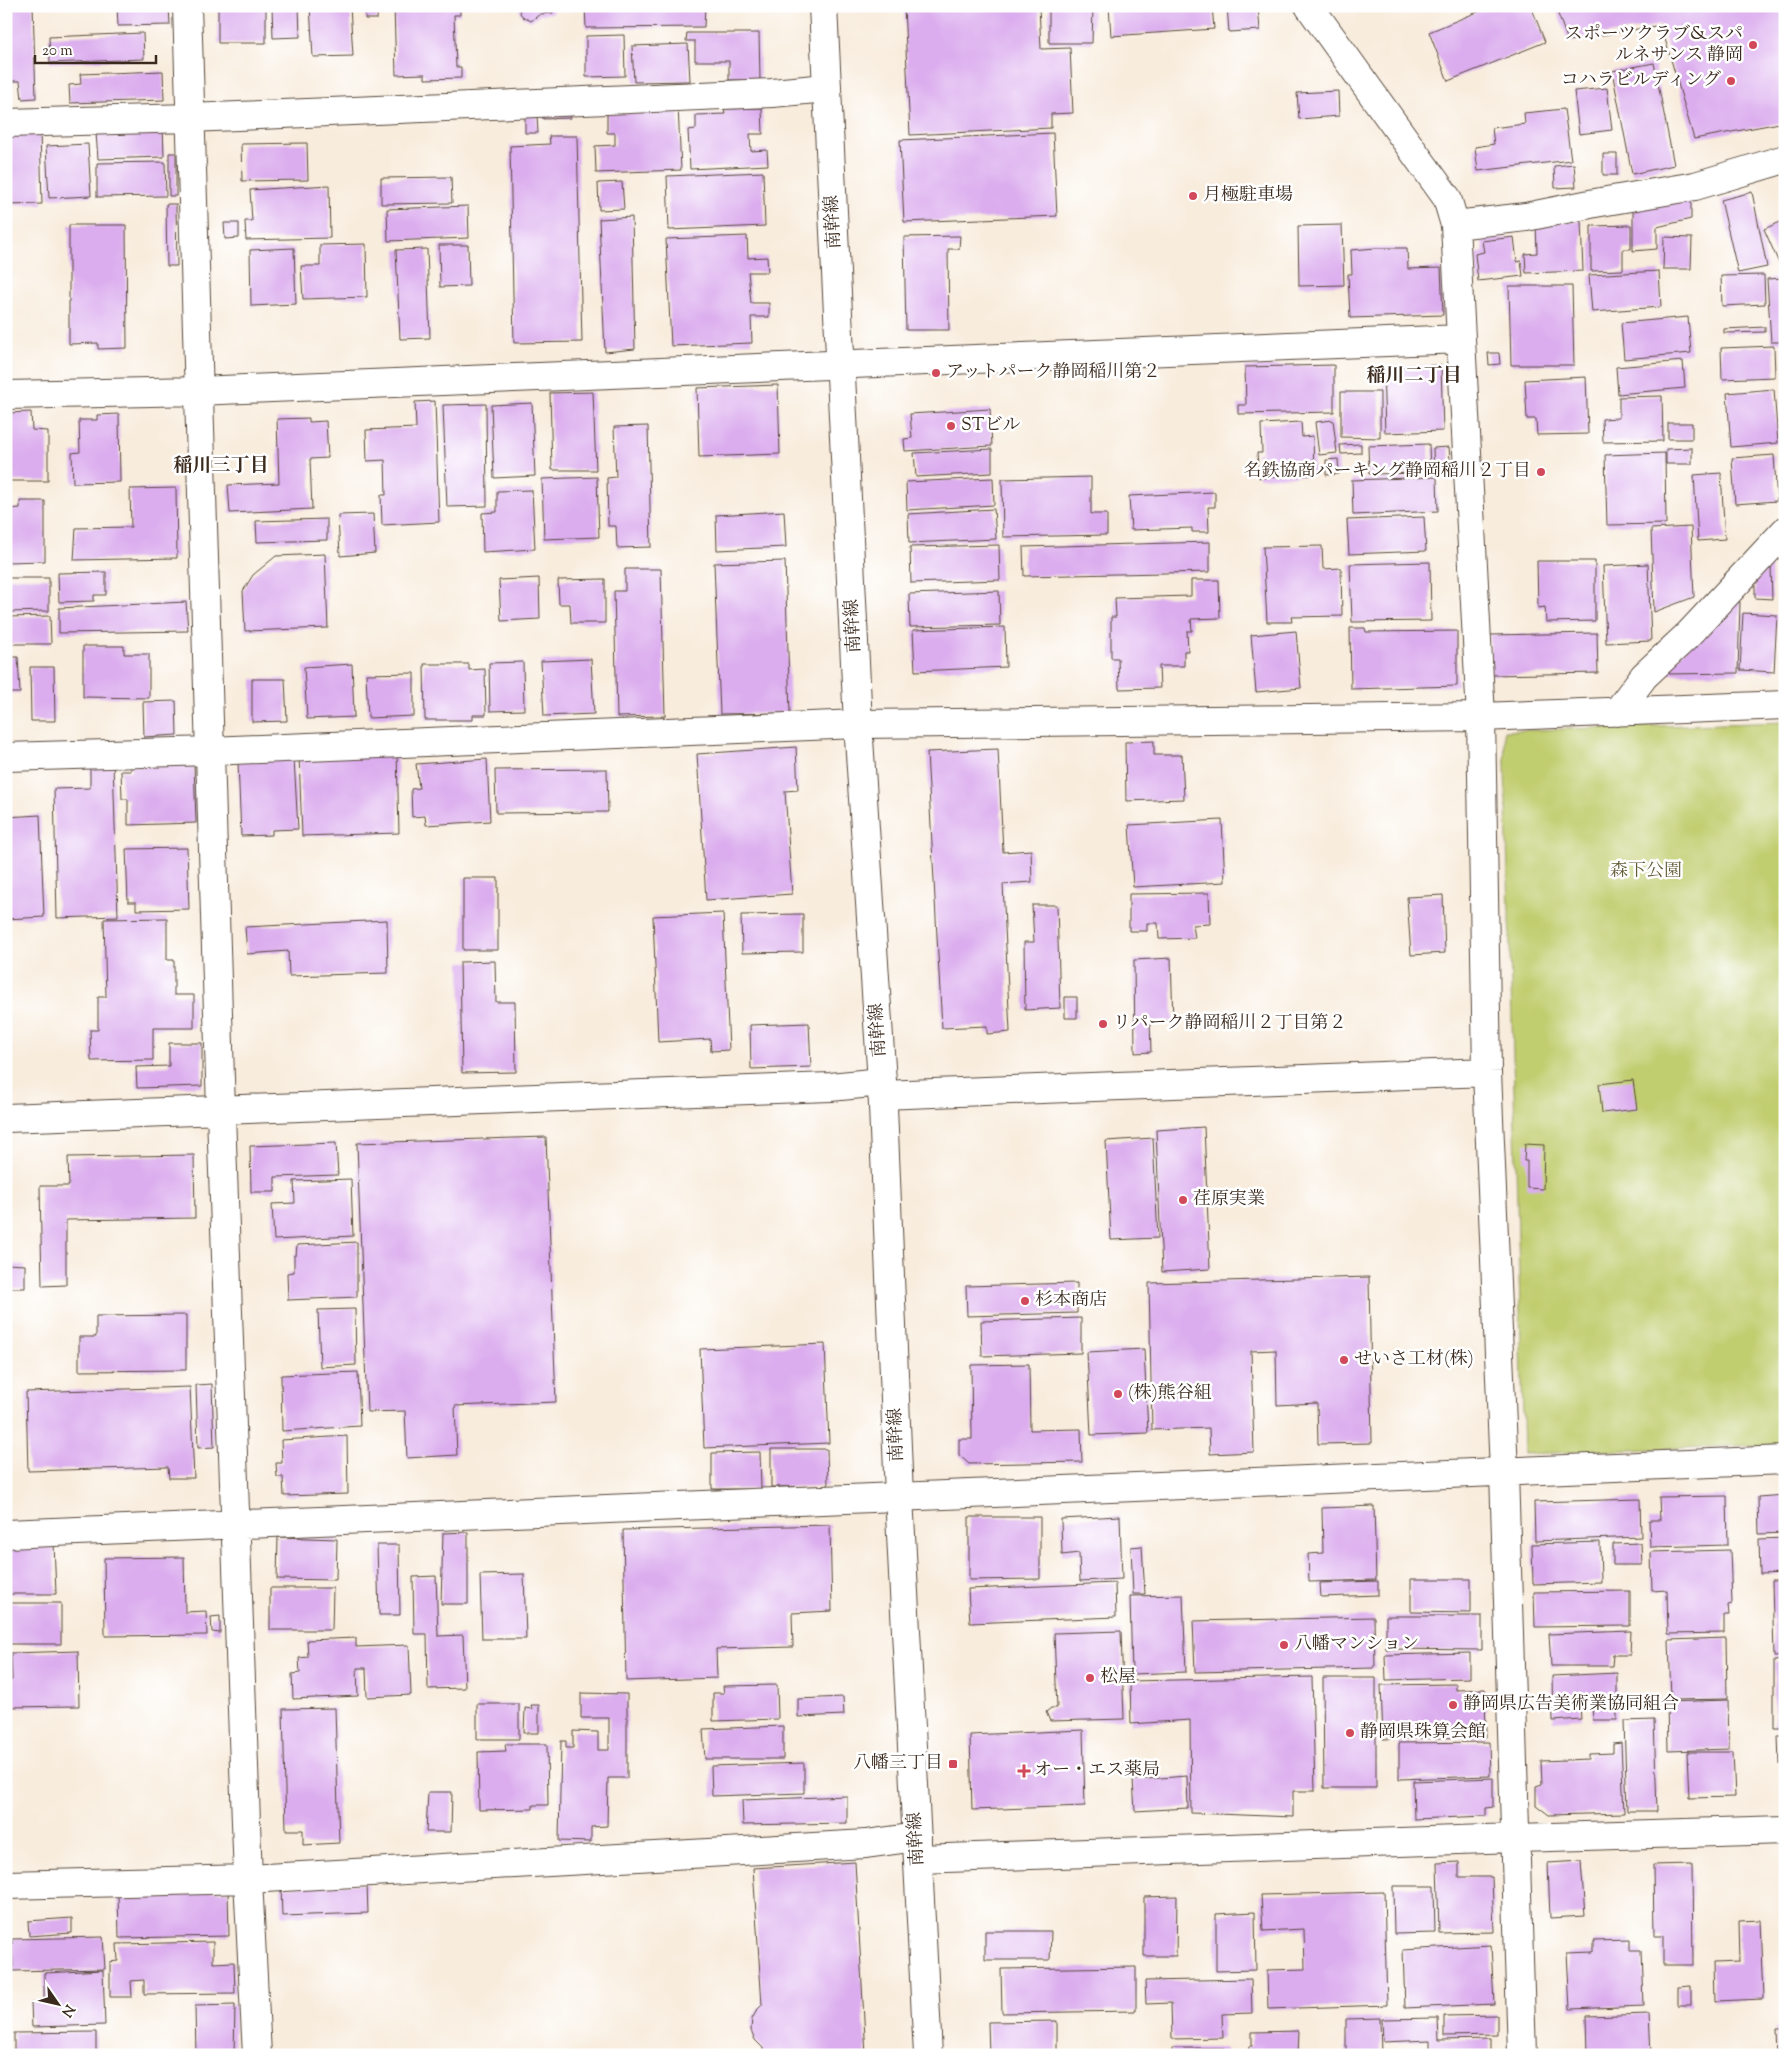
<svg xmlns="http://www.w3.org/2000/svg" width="1791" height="2061" font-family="'Sorts Mill Goudy','Noto Serif JP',serif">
<rect width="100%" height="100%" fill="#fff"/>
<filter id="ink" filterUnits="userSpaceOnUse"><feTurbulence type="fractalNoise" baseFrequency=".02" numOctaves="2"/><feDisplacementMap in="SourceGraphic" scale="10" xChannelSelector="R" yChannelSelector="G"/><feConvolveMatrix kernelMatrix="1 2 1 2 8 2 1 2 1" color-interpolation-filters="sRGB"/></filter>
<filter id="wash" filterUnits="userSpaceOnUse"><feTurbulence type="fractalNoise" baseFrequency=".0096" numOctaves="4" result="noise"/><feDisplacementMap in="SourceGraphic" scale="20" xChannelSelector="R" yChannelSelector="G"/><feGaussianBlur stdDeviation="1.12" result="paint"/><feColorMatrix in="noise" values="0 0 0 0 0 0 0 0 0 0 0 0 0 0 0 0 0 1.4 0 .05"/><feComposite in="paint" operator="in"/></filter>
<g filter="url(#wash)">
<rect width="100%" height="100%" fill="#f8ecdc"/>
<path fill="#c1ce6f" stroke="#7e7c46" d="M1785,722V1444L1524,1454L1504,731Z"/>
<g id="blocks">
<path fill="#dbadee" d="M7,6H33L36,98L22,99L20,81H10Z
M117,6H169L170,25L118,26Z
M218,6H266V43H218Z
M272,6H299L300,37L273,38Z
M310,6H350L353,56L313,57Z
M366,6H378L377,19H365Z
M394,6H460V15H454L456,67H461V78L425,79V74L396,75Z
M519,6H553V13L540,14L531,21L523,17L520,13Z
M585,6H705L704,27L586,28Z
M904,6H1039L1041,49L1070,48L1073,113L1051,114V128L910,135Z
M1049,6H1093L1092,43H1049Z
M1109,6H1212L1214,29L1111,36Z
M1227,6H1258L1260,30L1229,32Z
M1492,6H1531L1545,42L1448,81L1429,32Z
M1555,6H1785V122L1694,139L1661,25L1568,41Z
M143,33L144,59L50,63L49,37Z
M687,33H759L760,80H729V61H695V41H686Z
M624,35L625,76L586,77V36Z
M688,44L690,81L634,82L632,46Z
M1654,63L1674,165L1632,174L1612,71Z
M163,71L164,100L70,103L69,85L81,84L80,74Z
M1607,88L1612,130L1579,134L1574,91Z
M1338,91L1339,116L1299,119L1297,93Z
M678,106L681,170L596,173L595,146L615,145V133H607V113L655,112V107Z
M762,108L763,134H750L751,151L767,150L768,165L690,169L688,130L696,129V115L725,114L724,109Z
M1564,109L1571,160L1478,171L1475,147L1494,144L1492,128L1525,124L1524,113Z
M571,110V118L543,119V111Z
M525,115H537L538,133H525Z
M163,124L164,157L98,159L96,133Z
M40,130L42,204L6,205V131Z
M1053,133L1057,216L904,222L900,140Z
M549,136H577L582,342L514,343L510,146L550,144Z
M307,143L308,180L242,181L241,144Z
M88,144L91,196L49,198L46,146Z
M169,153H176V196H169Z
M1603,154H1617V175H1603Z
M165,162L166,196L97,197V163Z
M1574,164L1576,187L1555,188L1554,166Z
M763,172L765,226L669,230L667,176Z
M451,177L452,203L381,204V178Z
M622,182L624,209L599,210L598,183Z
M329,185L330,238L246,240L245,221H252L250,190Z
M1691,192V219L1657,227V249L1633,251V206Z
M1752,192L1767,267L1738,273L1721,200Z
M166,204H176L177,266H167Z
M468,206L469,238L388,241L387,209Z
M632,217L635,349L605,352L599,219Z
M1785,220V269L1782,270L1764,229Z
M1581,221L1583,271L1526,273L1525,254L1537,253L1536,223Z
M224,223H239V238L225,239Z
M69,225H126L127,348L98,349V343L69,344Z
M1342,225L1344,285L1299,286L1298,226Z
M1631,225V249H1623V270L1591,271V226Z
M747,236L748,258L767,257L768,272H748L751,303H769V317H751L752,343L671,346L666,239Z
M960,236L959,249H948L949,330H906L904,237Z
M1514,237L1517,262L1521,261L1523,276L1478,281L1475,254L1484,252L1482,241Z
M1664,237L1692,238L1691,269H1663Z
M366,244L367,297L303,299L301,266H320V245Z
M439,245H468L469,286L440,287Z
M294,248L296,304L251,306L250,250Z
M1376,248H1407L1408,269L1441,268L1443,315L1350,318L1348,274H1352L1351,250Z
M427,249L430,338L400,339L396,250Z
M1659,271L1661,307L1592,312L1589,275Z
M1764,275L1765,304L1722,306L1721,276Z
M1785,278V342H1771L1767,279Z
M1509,286H1572L1574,365H1511Z
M1688,317L1691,353L1624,359L1621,323Z
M1765,327V332L1724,333V329Z
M1774,346L1775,377L1722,379L1721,348Z
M1488,353H1499L1500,364L1489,365Z
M1683,361L1685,388L1618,394L1616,367Z
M1334,365V412L1238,414V405H1246L1245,367Z
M1441,365L1443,431L1385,433L1383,367Z
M1586,377L1588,434L1537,435L1536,419H1527L1525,380Z
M778,385L780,454L699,457L697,388Z
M1774,389L1778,443L1731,447L1727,393Z
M593,392L596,470H552L550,393Z
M1341,392H1380V438L1341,437Z
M1662,396L1663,441L1603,442L1602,419L1619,418V397Z
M435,401L439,522L382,525L381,495H386L385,460L367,461L366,430L416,428L415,402Z
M532,403L535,476L494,478L491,405Z
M486,404L487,506L447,507L443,405Z
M990,409L992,446L905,451L904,439L912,438L910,414Z
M31,412L32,430L48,431V481H6V413Z
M119,414L120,482L73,483L72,453L80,452L79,420H97V415Z
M309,418V422L326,421L328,458L310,459L312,509L230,513L228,485L279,483L277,419Z
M1333,420L1337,453L1319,455L1315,422Z
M1301,422L1302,437L1313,436L1314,475L1259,478L1257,453H1262L1261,424Z
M1668,423H1692V439H1668Z
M648,426L651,547L617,548L616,526H608L607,478L616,477L614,427Z
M1361,444V453L1341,454L1340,445Z
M1429,444L1430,473L1369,474L1368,446Z
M1449,447L1451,474L1434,475L1433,448Z
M1692,448V464H1666V449Z
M992,449V473L916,477L914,453Z
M1665,453L1666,524L1607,525L1605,455Z
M1774,455L1777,501L1735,504L1732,458Z
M1338,459L1339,474L1326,475V460Z
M1721,473L1725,539L1698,541L1694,475Z
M597,477L599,537L544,539L542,479Z
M1091,477V514H1107V535L1003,537L1002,479Z
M1437,477L1438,511L1353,515L1352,480Z
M993,478L994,505L907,510L906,482Z
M176,488L177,558L74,560L76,528L131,527L130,489Z
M532,490L535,549L483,552L482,513L497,512V491Z
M1215,492V507H1208L1209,532H1192V528L1131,530L1129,496Z
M20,501H45V561L6,562V509L20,508Z
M994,509L996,539L909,543L908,514Z
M784,511L786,547L717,550L716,515Z
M373,514L375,553L340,556L338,515Z
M1424,517L1426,551L1349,554L1347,520Z
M327,519V540L257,542L256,521Z
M1691,527L1694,597L1654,612L1651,529Z
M1210,542V572L1024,576L1023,547Z
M999,545L1000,580L911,583L910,547Z
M1322,546L1323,569L1341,568L1342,616L1291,617L1292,622H1267L1263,547Z
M325,554L328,628L245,631L243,591L253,575L276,556Z
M785,561L790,713L720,714L714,563Z
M1537,561H1595V621L1546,622L1545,607L1538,608Z
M1430,562L1431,621L1352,622L1350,564Z
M1648,564L1651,641L1606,643L1603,566Z
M1771,565L1772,599L1755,598V582Z
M625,569H661L665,716L617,717L614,591H625Z
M106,572V595H94V601L59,602L58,573Z
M6,578H49V611L6,612Z
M539,578L540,619L501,621L499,580Z
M605,579V623H571L570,604H559L558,580Z
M1191,580H1219L1220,618L1191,619L1192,631H1187L1188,651H1184V666H1159L1160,688L1119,689L1118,658H1111V617H1116L1115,598L1191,596Z
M999,591L1000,625L910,627L909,594Z
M186,602L188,631L59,633V608Z
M1725,602H1740L1738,673L1669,674V668L1699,634H1708L1709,622Z
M1743,613L1777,615L1774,672L1740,670Z
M50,616L51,644H6V617Z
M1005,627L1006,667L915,671L913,630Z
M1350,628H1365L1366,632L1457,631V686L1351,689Z
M1296,631L1301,688L1256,692L1251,635Z
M1597,633L1598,673L1491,675L1490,635Z
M83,646H124V654H149V698L83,697Z
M6,657H18L20,693H6Z
M591,659L594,714L544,716L541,661Z
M523,662L524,710L490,711L489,663Z
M352,664L354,717L307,719L304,667Z
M424,664H469V670L485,669L486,715H473V720H425Z
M30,667H54L55,721H31Z
M414,673V716L368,718L366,674Z
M252,679H285L287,721L252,722Z
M176,701L177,735L144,737L143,702Z
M1154,741V755H1182L1184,799L1126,801L1125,742Z
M796,747L798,790L785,791L792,894L706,900L697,754Z
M998,749L1003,852L1031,850L1032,882L1003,884L1010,1032L987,1034V1026L942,1028L927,752Z
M397,752L399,833L302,836L299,755Z
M294,759L298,829L272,830V835L241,836L238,762Z
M487,759L490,821L426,825L425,816L412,817L411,789L419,788L416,764Z
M113,763L118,916L57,918L54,789L90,788V764Z
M194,764L196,823L128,825V799H122L121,771H131V765Z
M607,769L608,812L496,813L495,770Z
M40,815L44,917L6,919V817Z
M1222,820L1225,882L1133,887L1129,825Z
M187,848L189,909L136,910V902H128L126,849Z
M463,878H498V950H463Z
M1209,893L1210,924L1193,925L1195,938L1159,939L1158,923H1147V931H1129V894Z
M1443,895L1445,953L1411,955L1407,897Z
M1032,905H1057L1060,1008L1025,1010L1024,942H1034Z
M723,913L729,1050L711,1051L710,1039L658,1042L653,916Z
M803,914V952L742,953L741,915Z
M167,918V960H174V995H194V1028H153V1060L91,1061L90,1030H98V997H106L104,919Z
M387,920L388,973L289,976L288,951L247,954L245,927Z
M1171,958L1173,1021H1150L1151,1052L1135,1053L1134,960Z
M495,961L496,1002H515L516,1072L462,1073L460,962Z
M1065,997H1077V1018H1065Z
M809,1023L811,1067L751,1069L750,1025Z
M169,1043H202V1086L137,1088L136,1067L169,1066Z
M1633,1080L1637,1109L1602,1113L1599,1084Z
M1204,1127L1210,1269L1162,1272L1156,1130Z
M546,1137L556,1402L455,1406L457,1455L407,1458L405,1411L367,1412L357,1143Z
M1153,1138L1158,1238L1111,1240L1106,1141Z
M336,1143L338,1175L275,1177V1192H251L250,1146Z
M1525,1144L1544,1145L1543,1189L1527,1188V1161H1524Z
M194,1155L195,1218L66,1220V1285L42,1286L40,1186H69L68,1157Z
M351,1179L353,1236L274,1240L272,1204L295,1203L294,1181Z
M357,1242V1297L288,1300L287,1273L294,1272V1255H296L297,1245Z
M6,1264L25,1265V1288H6Z
M1369,1277L1372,1443L1318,1444L1317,1403L1277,1405L1276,1350L1251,1351L1254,1452L1210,1454L1209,1428L1152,1430L1149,1283Z
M1077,1283V1313L967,1316L966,1286Z
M355,1309L356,1365L320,1367L318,1310Z
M186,1315V1370L79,1371V1337H96V1316Z
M1081,1318V1353L982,1356L981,1321Z
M825,1344L829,1443L704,1448L700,1349Z
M1144,1349L1148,1433L1091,1435L1087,1352Z
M1029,1364L1030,1430L1081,1429L1082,1462L969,1464L959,1455V1439H972L971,1365Z
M358,1372L360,1426L282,1431L281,1375Z
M212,1384L214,1447L198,1448L196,1385Z
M190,1387L194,1478H169L168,1467L28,1471L26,1392Z
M347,1436L348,1494L284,1496L283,1477H277L276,1463H282L281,1440Z
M771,1449H827L828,1486L771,1487Z
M760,1452L761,1489H712V1453Z
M1785,1495V1533L1759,1534L1758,1497Z
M1727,1496L1728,1545L1650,1547L1649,1520H1660L1659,1497Z
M1640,1499L1641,1537L1535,1541L1534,1502Z
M1374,1506L1376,1580L1309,1582L1308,1554L1323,1553L1322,1508Z
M1120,1516L1122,1579L1080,1581L1079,1553L1062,1555L1061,1519Z
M969,1517H1040V1579L969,1580Z
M830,1525L832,1611L792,1613L793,1647L716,1649L717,1678L626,1681L623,1530Z
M468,1532V1604H441L443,1533Z
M278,1537L337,1539L336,1580L277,1579Z
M1785,1538V1573L1760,1574L1759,1539Z
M1600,1542L1601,1582L1533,1584L1532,1544Z
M6,1543H54L56,1594H6Z
M1641,1543L1642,1565H1613V1544Z
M377,1545H399L400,1615H379Z
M1142,1546L1145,1594H1133L1131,1547Z
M1730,1550L1732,1604L1728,1605L1729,1615H1724V1633L1668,1634L1667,1590L1652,1591L1651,1552Z
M184,1557L185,1612L206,1611L207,1635L105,1636L104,1558Z
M524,1574L526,1639H482L480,1575Z
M436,1576L438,1636L463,1635L465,1688L428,1689L427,1634H414L413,1577Z
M1411,1579H1471V1613L1411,1612Z
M1378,1581V1595L1321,1597L1320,1583Z
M1772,1581H1785V1656L1774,1657Z
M1115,1583L1116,1617L970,1623L968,1589Z
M270,1588H333L332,1630H270Z
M1630,1591V1626L1535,1627L1534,1592Z
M1183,1595L1186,1672L1132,1674L1130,1596Z
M6,1603H61V1644H6Z
M220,1616V1633L212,1632L211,1617Z
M1386,1616H1482V1650L1386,1649Z
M1374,1617L1375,1668L1195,1672L1193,1621Z
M1121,1631L1124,1719L1050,1721L1046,1712L1051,1708H1057L1054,1633Z
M1631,1631L1630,1655H1613L1612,1666H1551L1549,1634Z
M356,1638V1647L409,1645L411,1695L367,1697L366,1668H357L358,1696L293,1699L292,1674L300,1673L299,1658L308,1657L307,1640Z
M1726,1638L1727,1699L1671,1700L1669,1640Z
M78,1651L79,1706L6,1707V1680H12L11,1653Z
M1470,1653V1678L1386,1680L1385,1655Z
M1785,1660V1728H1774V1661Z
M1617,1673V1720H1593L1592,1705L1580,1706L1581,1719L1553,1721L1552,1676Z
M1312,1677L1315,1791H1293V1817L1191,1813L1190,1720L1131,1724L1130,1681Z
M1323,1678H1376V1788H1324Z
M1456,1684V1690L1485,1689L1486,1737L1383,1739L1381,1685Z
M777,1685L778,1719L713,1721V1693H724L723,1686Z
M581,1693L627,1694V1778H608L607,1826L591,1827V1842L559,1841L561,1741H566V1748H573V1731L598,1732V1750H609V1718H581Z
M843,1697L844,1715L798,1717V1699Z
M1728,1700L1729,1749L1668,1751L1667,1702Z
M477,1704H519V1739H477Z
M531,1705H539V1733H524L525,1708L532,1709Z
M335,1708L339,1843L303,1845V1830H286L283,1709Z
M1654,1720L1657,1811H1627L1624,1721Z
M783,1726V1759H705L703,1729Z
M1083,1730L1085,1806L972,1810L970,1735Z
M1778,1736H1785V1763L1779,1764Z
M1489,1742L1490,1776L1399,1779V1743Z
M1621,1743L1624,1813L1549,1815L1536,1805V1786L1542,1784L1541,1761L1589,1759V1754L1613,1753V1744Z
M505,1744H547L548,1805H533V1809L479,1810L478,1752L506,1751Z
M1687,1752H1733L1735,1797L1689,1798Z
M804,1763V1793L712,1796L711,1766Z
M1187,1776L1188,1808L1135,1811L1133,1780Z
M1493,1778V1807L1486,1808V1816L1414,1819L1413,1781Z
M428,1792H452L451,1832H426Z
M847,1796V1823L743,1825L742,1800Z
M1581,1861L1585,1916L1550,1918L1548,1863Z
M855,1862L866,2055H763V2048L755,2040L751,2030L752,2019L757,2010L762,2005L753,1868Z
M1459,1862V1877H1492L1494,1932L1439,1933L1437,1863Z
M1692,1864L1693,1965H1663V1936H1654L1653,1865Z
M367,1884L368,1913L282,1916L281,1887Z
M1393,1886H1434L1435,1933L1394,1934Z
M228,1891L229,1936L119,1938L118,1893Z
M1384,1892L1387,2005L1268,2009L1267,1970L1305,1969L1304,1929L1263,1931L1261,1895Z
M1177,1896L1176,1956H1144V1897Z
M1255,1912L1256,1970L1216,1971V1914Z
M72,1918V1933L29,1936L28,1921Z
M1761,1920L1764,1999L1714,2001L1713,1963L1740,1962L1739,1921Z
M985,1931H1051L1050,1960H985Z
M103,1937L105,1969L13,1971L12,1939Z
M1630,1940V1950H1642L1644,2006L1570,2009L1567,1953L1593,1952V1941Z
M213,1942V1963L234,1962L235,1993L144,1994V1980L131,1981L132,1997H110V1962L118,1961L117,1944Z
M1491,1945L1494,2004L1405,2008L1403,1950Z
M1136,1967V2011L1002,2013L1001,1969Z
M103,1970L105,2025L32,2027L31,2003H44V1973Z
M1251,1979L1252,2013L1222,2014L1223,2038L1172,2039L1171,2003L1146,2004L1145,1981Z
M1691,1986V2005H1678V1987Z
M235,2005L234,2055H196L195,2006Z
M1649,2014L1651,2055H1588L1587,2016Z
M1497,2015V2035L1444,2036V2016Z
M1380,2018L1381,2055H1346V2019Z
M1438,2018L1439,2040L1490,2039V2055H1430V2040L1383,2042L1382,2019Z
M1057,2021V2055H989L988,2022Z
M1776,2028H1785V2055H1777Z
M1299,2031L1298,2055H1248L1249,2046H1252V2032Z
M96,2032V2051H102V2055H34V2052L14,2051V2033Z
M1172,2048H1225V2055H1172Z"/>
</g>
</g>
<g filter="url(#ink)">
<use href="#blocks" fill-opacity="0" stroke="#57473a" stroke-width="1"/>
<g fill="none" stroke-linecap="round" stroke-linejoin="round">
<g stroke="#57473a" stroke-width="30">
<path id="minor" d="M187,6L222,1143L248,1879L257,2055
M6,123L190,118L772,93L827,88
M1455,225L1526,217L1595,203L1695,186L1785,159
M6,395L198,391L1461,339
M1617,712L1644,676L1689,634L1785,531
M6,757L210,751L858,724L1481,717L1455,225L1447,198L1309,6
M882,1095L1487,1072
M6,1118L830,1087L882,1082
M6,1534L1785,1460
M919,1859L1515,1838L1785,1830
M6,1885L248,1879L866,1844L917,1837
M1522,2055L1504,1472L1487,1072L1481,717L1785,705"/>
</g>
<g stroke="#57473a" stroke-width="30">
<path id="major" d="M823,6L858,724L882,1082L899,1496L928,2055"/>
</g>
<use href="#minor" stroke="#fff" stroke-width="28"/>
<use href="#major" stroke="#fff" stroke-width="28"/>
</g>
</g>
<g fill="#d1495b" stroke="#fff" stroke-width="2">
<circle cx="1753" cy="45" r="5"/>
<circle cx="1731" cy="81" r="5"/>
<circle cx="1193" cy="196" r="5"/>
<circle cx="936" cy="373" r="5"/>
<circle cx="951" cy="426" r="5"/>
<circle cx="1541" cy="472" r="5"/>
<circle cx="1103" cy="1024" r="5"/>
<circle cx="1183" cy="1200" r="5"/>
<circle cx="1025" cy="1301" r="5"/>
<circle cx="1344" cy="1360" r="5"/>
<circle cx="1118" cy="1394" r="5"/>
<circle cx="1284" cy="1645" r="5"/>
<circle cx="1090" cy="1678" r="5"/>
<circle cx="1453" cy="1705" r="5"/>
<circle cx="1350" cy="1733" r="5"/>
<rect x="948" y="1759" width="10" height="10" rx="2.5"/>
<path d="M1021.5 1763.5h5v5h5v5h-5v5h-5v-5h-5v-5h5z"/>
</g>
<g text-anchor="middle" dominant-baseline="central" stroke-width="5" stroke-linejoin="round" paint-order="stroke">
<g font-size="18" fill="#3b2a1e" stroke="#fff" text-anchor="start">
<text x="1743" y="35" text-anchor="end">スポーツクラブ&amp;スパ<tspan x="1743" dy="21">ルネサンス 静岡</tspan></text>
<text x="1721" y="81" text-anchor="end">コハラビルディング</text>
<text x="1203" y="196">月極駐車場</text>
<text x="946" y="373">アットパーク静岡稲川第２</text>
<text x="961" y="426">STビル</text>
<text x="1531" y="472" text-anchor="end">名鉄協商パーキング静岡稲川２丁目</text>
<text x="1113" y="1024">リパーク静岡稲川２丁目第２</text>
<text x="1193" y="1200">荏原実業</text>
<text x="1035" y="1301">杉本商店</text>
<text x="1354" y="1360">せいさ工材(株)</text>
<text x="1128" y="1394">(株)熊谷組</text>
<text x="1294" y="1645">八幡マンション</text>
<text x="1100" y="1678">松屋</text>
<text x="1463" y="1705">静岡県広告美術業協同組合</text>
<text x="1360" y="1733">静岡県珠算会館</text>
<text x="943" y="1764" text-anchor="end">八幡三丁目</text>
<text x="1034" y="1771">オー・エス薬局</text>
</g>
<g font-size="18" fill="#3b2a1e" stroke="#fff">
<text transform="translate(834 222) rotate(-93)">南幹線</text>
<text transform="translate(854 626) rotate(-93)">南幹線</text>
<text transform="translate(879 1030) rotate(-94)">南幹線</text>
<text transform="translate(897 1435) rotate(-92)">南幹線</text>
<text transform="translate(917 1839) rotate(-93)">南幹線</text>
</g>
<g font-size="18" fill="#635b36" stroke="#fff">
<text x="1646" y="872">森下公園</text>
</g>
<g font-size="19" font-weight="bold" fill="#3b2a1e" stroke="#fff">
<text x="1414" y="376">稲川二丁目</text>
<text x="221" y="466">稲川三丁目</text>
</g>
</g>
<rect width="1791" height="2061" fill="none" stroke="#fff" stroke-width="25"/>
<g transform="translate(58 2004) rotate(124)" stroke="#ffffff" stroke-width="4" paint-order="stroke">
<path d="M0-4L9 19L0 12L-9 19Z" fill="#3b2a1e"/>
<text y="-8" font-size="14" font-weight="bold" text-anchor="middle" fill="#3b2a1e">N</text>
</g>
<path d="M35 55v8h121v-8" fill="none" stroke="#3b2a1e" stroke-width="2.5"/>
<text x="42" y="55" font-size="15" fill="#3b2a1e" stroke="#ffffff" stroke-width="4" paint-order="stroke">20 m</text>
</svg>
